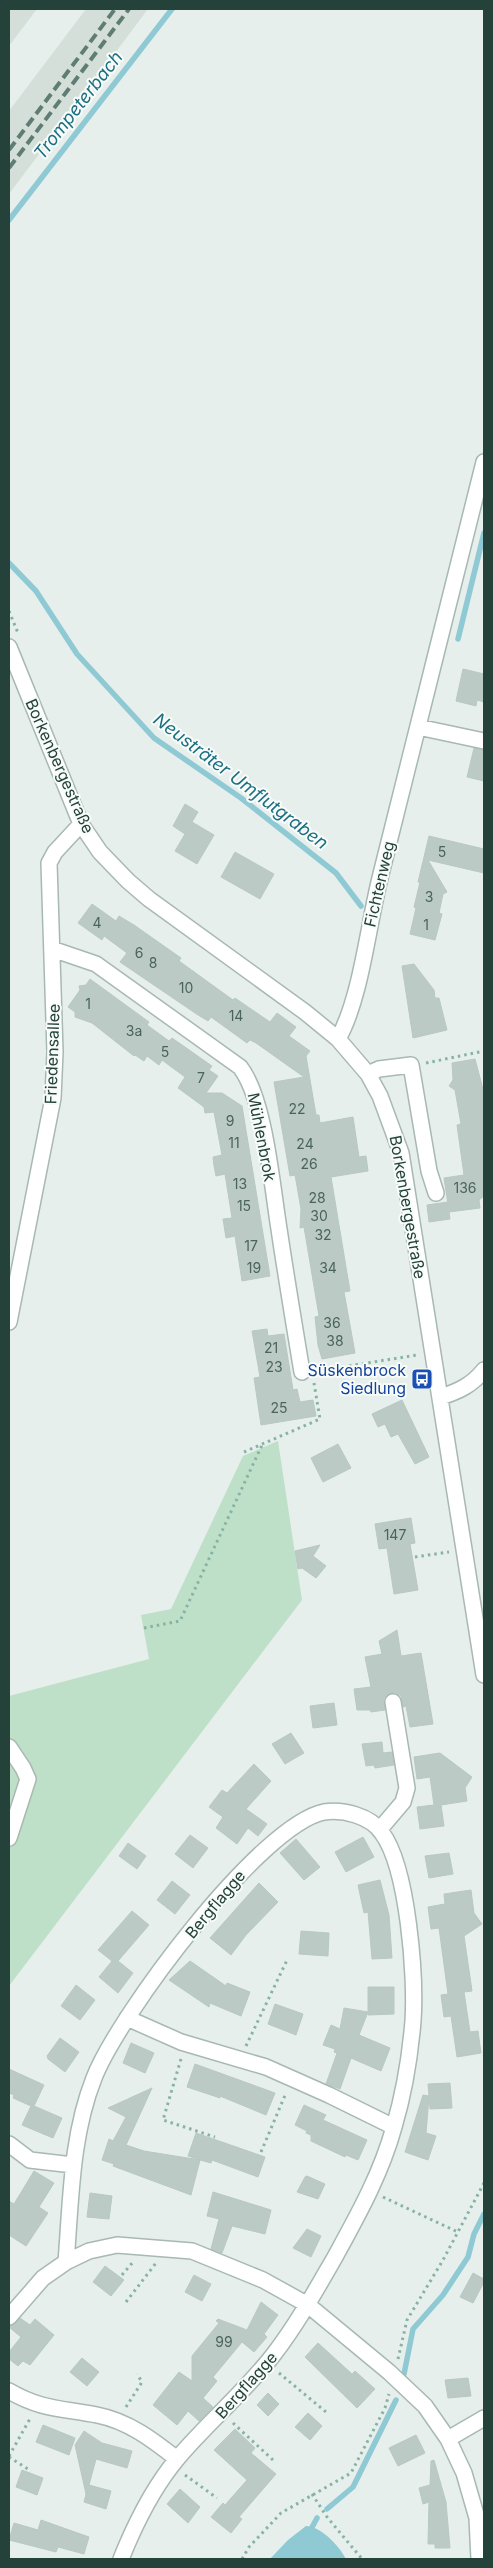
<svg xmlns="http://www.w3.org/2000/svg" width="493" height="2568" font-family="Inter,sans-serif">
<rect width="100%" height="100%" fill="#e6efeb"/>
<path fill="#d4dfda" d="M9,9H37L9,46Z
M86,9H148L9,194V111Z"/>
<path fill="#bfe0c8" d="M278,1441L302,1600L9,1986V1696L149,1659L141,1615L171,1609L243,1456Z"/>
<path fill="#8ec9d4" d="M306,2526C322,2527 339,2546 346,2559H270L288,2540Z"/>
<g fill="none" stroke-linecap="round" stroke-linejoin="round">
<path stroke="#8ec9d4" stroke-width="5.5" d="M9,220L172,9
M9,563L36,591L77,654L154,738L241,798L336,873L361,906
M458,639L484,533
M404,2374L413,2329L443,2295L468,2257L474,2234L484,2214
M327,2509L353,2487L396,2400
M310,2531L317,2518"/>
</g>
<path fill="#bbcac4" stroke="#b8c9c2" d="M463,669L484,674V702L477,700L476,706L456,701Z
M474,748L484,750V781L467,777Z
M185,804L198,812L192,822L214,835L197,864L175,851L185,834L173,826Z
M429,836L484,849V873L428,860L447,892L443,894L439,913L442,914L435,940L410,934L416,908L414,907L420,882H418Z
M235,852L274,874L260,899L221,877Z
M92,904L116,921L119,916L134,925L181,958L179,961L233,1000L235,998L270,1022L277,1013L296,1027L289,1036L310,1051L306,1056L316,1115H319L320,1123L353,1117L359,1157L366,1156L368,1171L331,1177L350,1291L344,1292L355,1353L322,1359L318,1345L315,1317L319,1316L304,1227L300,1228L301,1209L295,1175L290,1176L274,1082L304,1077L256,1043L250,1040L247,1043L211,1017L208,1021L198,1015L120,962L127,953L104,936L102,940L78,923Z
M414,964L434,990L435,998H439L447,1030L413,1038L402,966Z
M90,979L149,1022L147,1025L169,1041L172,1038L212,1066L209,1070L218,1076L206,1093H222L242,1106L270,1276L242,1281L235,1236L226,1238L223,1219L232,1218L225,1174L216,1176L214,1166L213,1157L222,1155L214,1112L205,1113L204,1107L178,1088L185,1077L162,1060L159,1065L147,1056L144,1061L135,1055L134,1056L92,1023L75,1017V1012L68,1007L80,990L79,986L86,985Z
M475,1059L484,1093V1196L479,1200L480,1208L449,1212L450,1219L429,1222L427,1205L448,1202V1204L444,1178L464,1175L457,1125L461,1124L455,1090L449,1086L453,1080L452,1063Z
M267,1329L268,1336L284,1334L293,1390L297,1389L300,1402L313,1400L316,1416L261,1425L254,1378L260,1377L252,1331Z
M402,1400L429,1457L415,1464L398,1434L391,1437L385,1424L378,1427L372,1414Z
M338,1444L351,1468L323,1482L311,1458Z
M411,1518L415,1543L410,1544L418,1590L394,1594L387,1548L379,1549L375,1524Z
M320,1545L313,1556L326,1566L316,1578L302,1568L298,1569L295,1551Z
M397,1630L401,1656L421,1653L433,1724L410,1727L406,1706L403,1707L401,1696L396,1693H391L384,1698L385,1710L371,1712L370,1710H357L354,1689L371,1687L365,1657L382,1654L379,1641Z
M334,1703L337,1725L313,1728L310,1706Z
M291,1733L304,1753L285,1764L272,1744Z
M382,1742L383,1753L392,1752L394,1765L375,1768L374,1765L366,1766L362,1744Z
M440,1753L472,1777L465,1788L467,1801L441,1805L444,1826L420,1829L417,1807L434,1805L430,1777L417,1779L414,1757Z
M254,1764L271,1781L246,1809L267,1824L258,1836L248,1828L237,1844L216,1828L223,1817L209,1807L222,1790L227,1793Z
M190,1835L208,1848L193,1868L175,1854Z
M363,1837L374,1857L346,1872L335,1852Z
M296,1839L320,1867L304,1880L280,1853Z
M128,1843L146,1856L137,1869L119,1856Z
M449,1853L453,1874L429,1878L425,1856Z
M380,1880L389,1915L392,1958L372,1959L368,1912L364,1913L358,1885Z
M172,1881L190,1895L175,1914L157,1900Z
M259,1883L278,1902L246,1935L231,1955L210,1938Z
M471,1890L474,1913L482,1924L464,1936L472,1991L464,1992L470,2032L478,2031L481,2053L457,2057L451,2016L444,2017L441,1995L448,1994L439,1928L431,1929L428,1907L445,1904L444,1894Z
M132,1911L149,1925L118,1961L133,1973L118,1993L99,1977L112,1961L98,1950Z
M301,1931L329,1933L328,1956L299,1954Z
M190,1961L226,1986L227,1983L250,1992L241,2016L210,2003L209,2007L169,1980Z
M76,1985L95,2000L80,2020L61,2006Z
M368,1987H394V2014L368,2015V2012L359,2035L390,2048L381,2071L351,2058L340,2089L326,2084L337,2053L334,2052L335,2049L323,2045L331,2025L340,2029L344,2008L368,2012Z
M275,2004L303,2014L296,2035L268,2024Z
M60,2038L79,2052L65,2072L48,2059L47,2056Z
M131,2043L154,2053L145,2073L123,2063Z
M195,2064L275,2093L266,2115L220,2096V2098L187,2087Z
M9,2069L44,2085L34,2106L62,2118L53,2138L22,2125L31,2106L13,2098L14,2095L9,2093Z
M450,2083L452,2108L430,2109L429,2097L426,2133L436,2136L428,2160L405,2152L423,2095L429,2096L428,2084Z
M152,2088L126,2145L144,2151L200,2160L188,2156L196,2133L265,2157L258,2177L212,2160L211,2163L200,2160L191,2195L113,2166L114,2164L102,2160L109,2139L113,2141L126,2117L108,2108Z
M304,2105L326,2115L323,2120L367,2140L358,2160L346,2155L345,2157L311,2141V2135L306,2133L307,2131L295,2125Z
M34,2171L54,2183L39,2207L48,2213L26,2246L9,2235V2201L14,2204Z
M307,2176L325,2184L318,2199L297,2192L305,2177Z
M213,2192L271,2210L265,2234L232,2226L222,2253L211,2249L219,2219L207,2216Z
M90,2193L112,2196L109,2219L87,2217Z
M307,2229L321,2236L311,2257L293,2248Z
M105,2266L124,2280L111,2296L93,2282Z
M473,2273L484,2279V2282L473,2303L460,2297Z
M194,2275L211,2284L202,2301L185,2292Z
M261,2302L278,2315L264,2334L267,2337L254,2352L242,2342L213,2377L217,2381L203,2398L213,2407L199,2421L188,2411L177,2425L153,2405L179,2372L192,2381V2356L219,2323L216,2321L218,2319L247,2330Z
M20,2318L30,2325L35,2319L54,2335L30,2365L23,2361L18,2366L9,2359V2352L21,2337L9,2327Z
M318,2343L352,2374L355,2371L375,2389L357,2408L305,2357Z
M82,2358L99,2372L87,2386L70,2372Z
M468,2378L471,2396L448,2398L445,2380Z
M268,2393L279,2404L268,2416L257,2405Z
M308,2413L322,2426L310,2440L295,2427Z
M43,2425L75,2438L69,2455L36,2442Z
M235,2429L255,2448L251,2453L276,2474L239,2517L242,2519L231,2533L211,2517L223,2503L225,2505L247,2480L214,2450Z
M84,2431L102,2443L132,2451L127,2468L96,2459L89,2485L111,2491L106,2509L84,2502L86,2494L75,2445Z
M416,2435L425,2453L398,2466L389,2448Z
M434,2460L446,2502L450,2548H435V2544H428L429,2502L423,2504L419,2488L430,2485L431,2461Z
M22,2470L43,2478L37,2495L16,2487Z
M180,2489L200,2507L188,2523L167,2504Z
M41,2520L89,2537L84,2554L58,2547L56,2552L9,2540L14,2523L38,2530Z"/>
<g fill="none" stroke-linecap="round" stroke-linejoin="round">
<g stroke="#a8b8b2" stroke-width="18">
<path id="minor" d="M9,647L81,824L100,852L128,881L149,899L305,1012L338,1039L368,1074L380,1096L401,1153L484,1675
M418,727L484,741
M52,949L96,964L240,1067C265,1099 272,1186 279,1229C286,1276 294,1324 302,1372
M338,1039C361,998 368,926 380,878C414,739 450,601 484,462
M368,1074L379,1069L411,1065L429,1171L436,1193
M9,1322L53,1098L55,1052L49,863L55,852L81,824
M441,1397C459,1391 472,1385 484,1370
M9,1747L23,1768L28,1779L9,1838
M380,1829L403,1802L407,1788L393,1702
M127,2018L181,2042L266,2067L329,2095L394,2127
M9,2144L30,2160L73,2165
M66,2262C71,2200 71,2136 94,2078C118,2016 260,1825 324,1812C343,1809 371,1816 382,1833C408,1868 416,1977 413,2021C410,2057 404,2093 394,2127C381,2174 358,2215 335,2257C316,2290 297,2324 274,2354C245,2392 207,2423 177,2459C152,2489 135,2524 121,2559
M9,2317L43,2278L66,2262L89,2251L117,2245L192,2251L263,2280L308,2305L389,2372L425,2406L448,2439L464,2473L477,2518L479,2559
M9,2391C42,2410 61,2408 97,2415C128,2421 153,2440 177,2459
M448,2439L484,2418"/>
</g>
<path stroke="#86b3a5" stroke-width="3" stroke-dasharray="2.5 4" stroke-linecap="butt" d="M9,611L18,633
M426,1063L484,1051
M317,1371L417,1355
M244,1452L320,1419L314,1383
M415,1557L449,1552
M144,1628L180,1621L263,1443
M246,2046L288,1958
M181,2059L163,2120L215,2137
M261,2152L286,2093
M383,2197L458,2232
M122,2275L133,2262
M126,2302L156,2263
M398,2359L407,2320L443,2260L484,2183
M279,2373L326,2412
M126,2407L142,2382L137,2374
M233,2423L273,2460
M9,2456L31,2417
M9,2457L31,2471
M185,2475L217,2498
M312,2494L327,2517L362,2559
M242,2559L249,2547L281,2513L351,2473L385,2408L389,2394"/>
<use href="#minor" stroke="#fff" stroke-width="15"/>
<path stroke="#5f7d75" stroke-width="4" stroke-dasharray="10 5" stroke-linecap="butt" d="M9,150L115,9
M9,168L129,9"/>
</g>
<defs>
<g id="bus-square" transform="scale(1.125)"><rect x="-9" y="-9" width="18" height="18" rx="4" fill="#1a4fb4" stroke="#f7fbf9"/><path d="M-5-6H5V4H4V6H2V4H-2V6H-4V4H-5ZM-3.5-4V0h7V-4ZM-3.5 1.2v1.5H-2V1.2ZM2 1.2v1.5H3.5V1.2Z" fill="#fff"/></g>
</defs>
<g fill-rule="evenodd">
<use href="#bus-square" x="422" y="1379"/>
</g>
<g text-anchor="middle" dominant-baseline="central" stroke-width="4" stroke-linejoin="round" paint-order="stroke">
<g font-size="14" fill="#4a645c">
<text x="442" y="851">5</text>
<text x="429" y="896">3</text>
<text x="97" y="922">4</text>
<text x="426" y="924">1</text>
<text x="139" y="952">6</text>
<text x="153" y="962">8</text>
<text x="186" y="987">10</text>
<text x="88" y="1003">1</text>
<text x="236" y="1015">14</text>
<text x="134" y="1030">3a</text>
<text x="165" y="1051">5</text>
<text x="201" y="1077">7</text>
<text x="297" y="1108">22</text>
<text x="230" y="1120">9</text>
<text x="234" y="1142">11</text>
<text x="305" y="1143">24</text>
<text x="309" y="1163">26</text>
<text x="240" y="1183">13</text>
<text x="465" y="1187">136</text>
<text x="317" y="1197">28</text>
<text x="244" y="1205">15</text>
<text x="319" y="1215">30</text>
<text x="323" y="1234">32</text>
<text x="251" y="1245">17</text>
<text x="254" y="1267">19</text>
<text x="328" y="1267">34</text>
<text x="332" y="1322">36</text>
<text x="335" y="1340">38</text>
<text x="271" y="1347">21</text>
<text x="274" y="1366">23</text>
<text x="279" y="1407">25</text>
<text x="395" y="1534">147</text>
<text x="224" y="2341">99</text>
</g>
<g font-size="16" fill="#24423a" stroke="#f7fbf9">
<text transform="translate(60 766) rotate(66)">Borkenbergestraße</text>
<text transform="translate(379 884) rotate(-77)">Fichtenweg</text>
<text transform="translate(52 1054) rotate(-88)">Friedensallee</text>
<text transform="translate(262 1137) rotate(79)">Mühlenbrok</text>
<text transform="translate(408 1207) rotate(80)">Borkenbergestraße</text>
<text transform="translate(215 1904) rotate(-50)">Bergflagge</text>
<text transform="translate(246 2385) rotate(-48)">Bergflagge</text>
</g>
<g font-size="16" fill="#164399" stroke="#f7fbf9" text-anchor="end">
<text x="406" y="1370">Süskenbrock<tspan x="406" dy="18">Siedlung</tspan></text>
</g>
<g font-size="18" font-style="italic" fill="#1c6f80" stroke="#f7fbf9">
<text transform="translate(78 105) rotate(-52)">Trompeterbach</text>
<text transform="translate(241 781) rotate(37)">Neusträter Umflutgraben</text>
</g>
</g>
<rect width="493" height="2568" fill="none" stroke="#24423a" stroke-width="20"/>
</svg>
